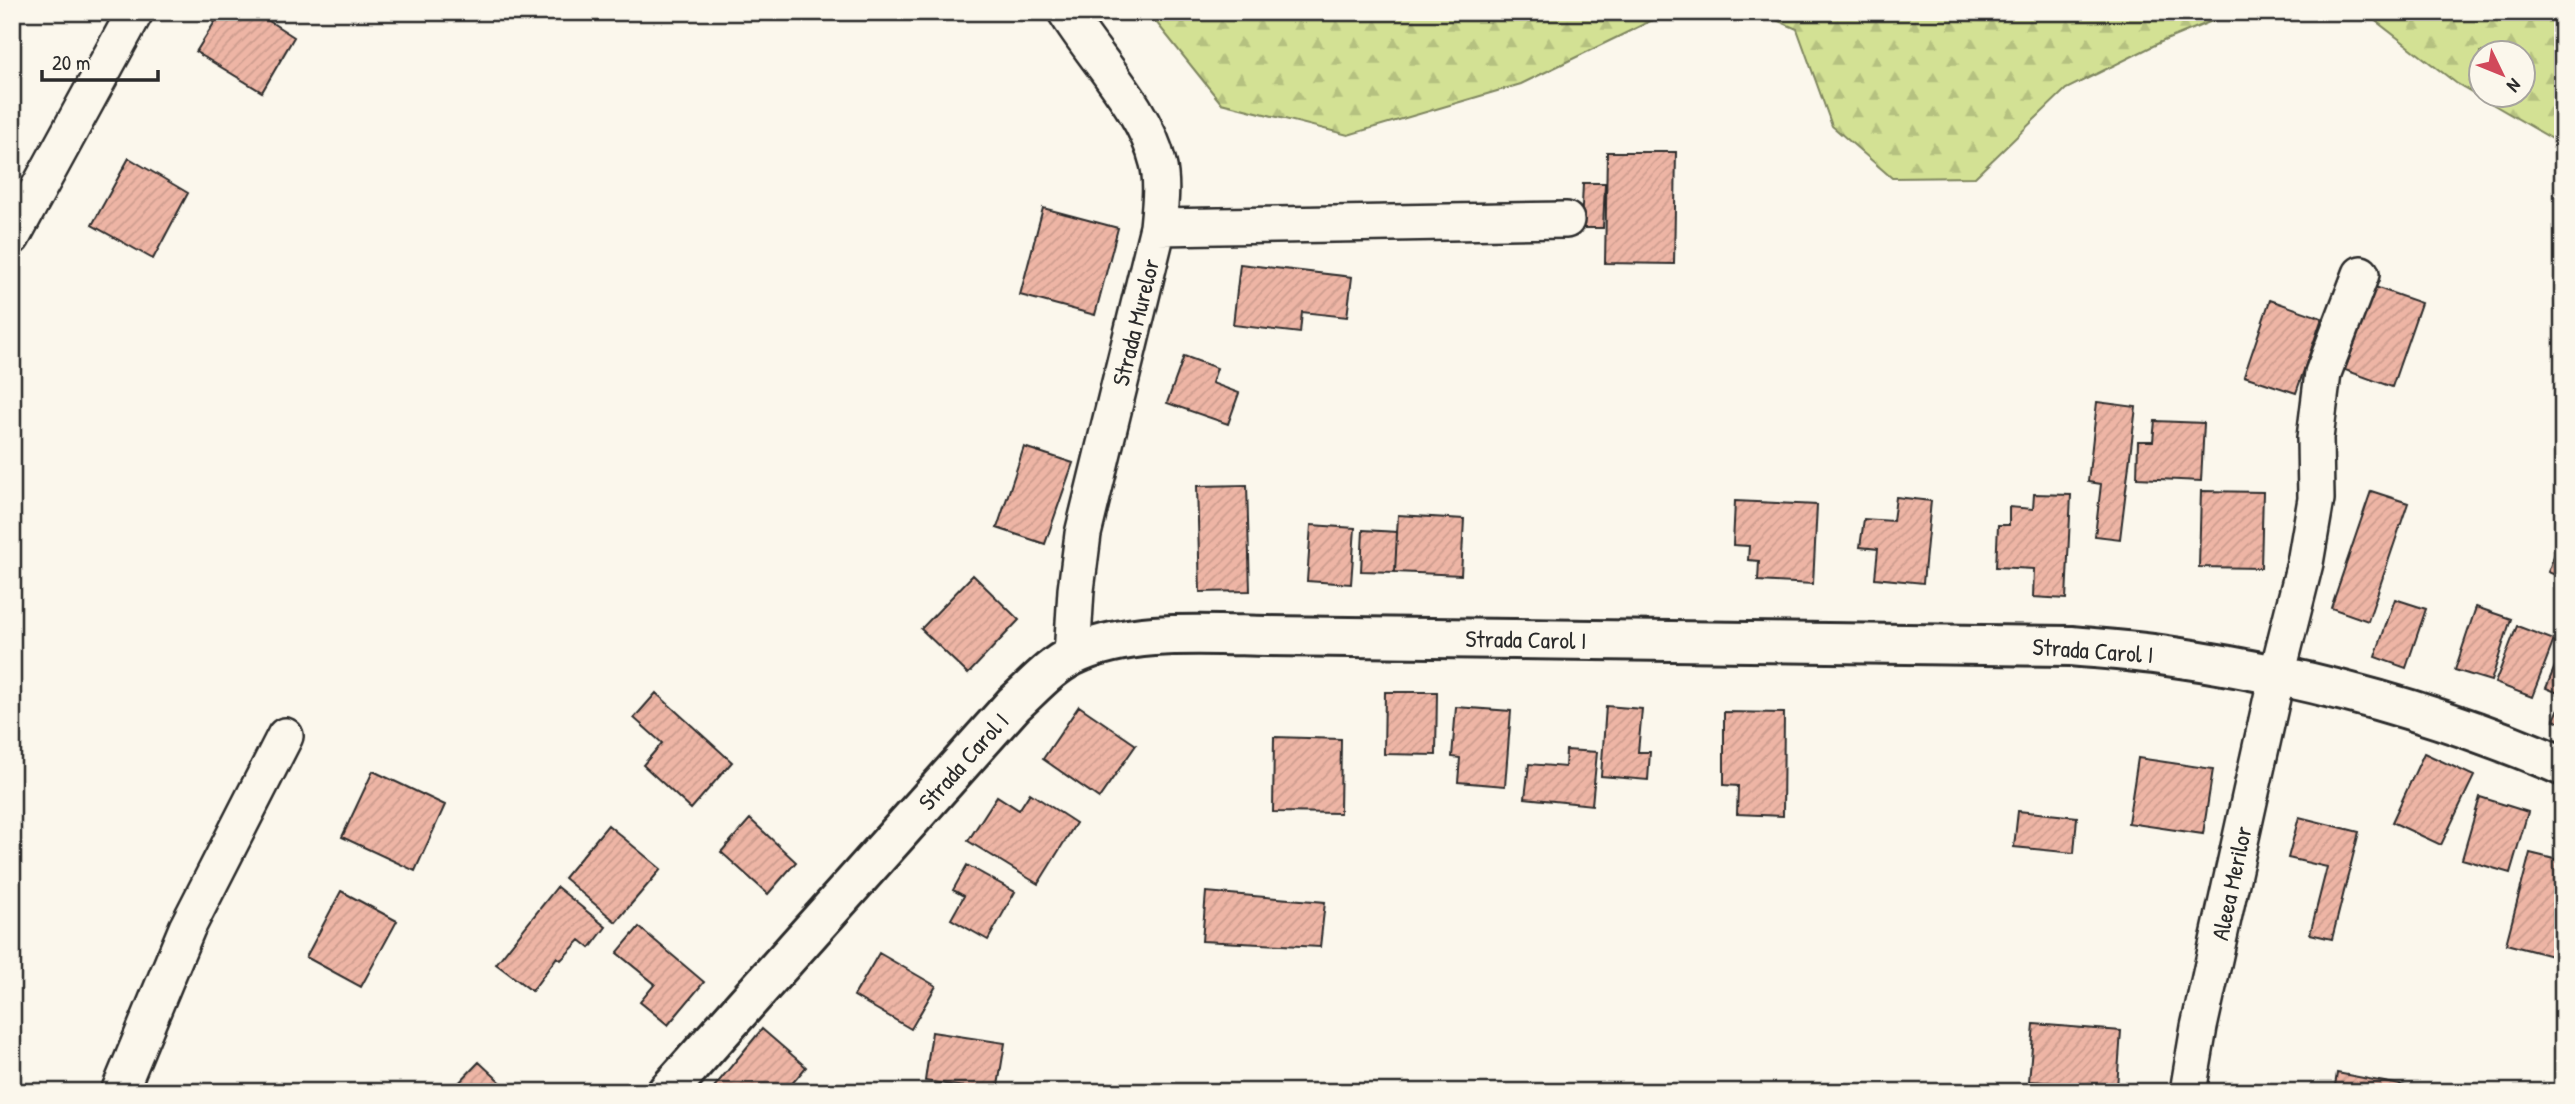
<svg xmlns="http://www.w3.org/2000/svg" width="2575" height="1104" font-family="'Patrick Hand',sans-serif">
<defs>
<pattern id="forest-firs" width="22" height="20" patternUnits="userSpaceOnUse" patternTransform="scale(1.75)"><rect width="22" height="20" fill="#d3e194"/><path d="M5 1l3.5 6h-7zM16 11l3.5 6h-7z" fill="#b5c180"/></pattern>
<pattern id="building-hatch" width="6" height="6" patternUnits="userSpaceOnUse" patternTransform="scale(1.75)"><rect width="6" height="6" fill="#eeb5a5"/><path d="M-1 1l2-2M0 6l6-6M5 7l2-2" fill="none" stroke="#cc9c8e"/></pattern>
</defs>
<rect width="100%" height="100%" fill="#fbf7ec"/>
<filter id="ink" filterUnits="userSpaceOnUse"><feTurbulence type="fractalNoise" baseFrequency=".0143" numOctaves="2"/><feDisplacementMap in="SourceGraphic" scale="14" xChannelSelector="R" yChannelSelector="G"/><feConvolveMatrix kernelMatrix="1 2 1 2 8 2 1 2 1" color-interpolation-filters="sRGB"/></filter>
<g filter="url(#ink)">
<path fill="url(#forest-firs)" stroke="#7f8660" stroke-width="2" fill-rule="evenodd" d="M1148,12H1669L1521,84L1348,135L1221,103Z
M1758,12H2234L2161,42L2066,89L1975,177L1892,178L1832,126L1797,29Z
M2345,12H2563V145L2456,83L2373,19ZM2480,52H2522V94H2480Z"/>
<path fill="url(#building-hatch)" stroke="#2b2b2b" stroke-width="2" d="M221,12H255L294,37L262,92L196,52Z
M1607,152H1676L1674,264L1605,263Z
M129,158L188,193L153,259L92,225Z
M1583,183H1605L1603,228H1581Z
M1043,208L1118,228L1095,315L1020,295Z
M1240,264L1352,277L1347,317L1302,312L1300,333L1233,325Z
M2375,287L2421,303L2392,387L2345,370Z
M2270,300L2322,318L2296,393L2244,376Z
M1184,356L1217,368L1212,383L1239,393L1228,424L1167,403Z
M2097,402L2136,407L2120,539L2095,536L2101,484L2088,482Z
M2155,421L2204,423L2201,481L2137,478L2138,441H2153Z
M1024,447L1073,463L1045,544L997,528Z
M1247,485L1250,591L1200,592L1197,486Z
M2201,491L2263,492L2261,568L2199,567Z
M2371,491L2408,503L2368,621L2331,608Z
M2034,494L2071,495L2066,599L2033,597L2034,569L1996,567L1998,525H2009V507L2033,509Z
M1896,497L1931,501L1923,583L1875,578L1878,549L1860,547L1864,519L1893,521Z
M1735,501L1817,505L1813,584L1758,581L1759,561L1748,560L1749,546L1733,545Z
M1398,515L1464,519L1461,575L1395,572Z
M1311,525L1355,528L1351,584L1307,581Z
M1363,530L1397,532L1395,572L1361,571Z
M2563,532V578L2548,572Z
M973,575L1019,620L968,674L921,629Z
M2395,599L2426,609L2406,668L2375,657Z
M2476,607L2511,619L2491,681L2455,670Z
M2517,626L2554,640L2532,697L2495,683Z
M2563,647V695L2546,688Z
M1385,692H1437L1436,755L1384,754Z
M656,693L732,762L691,809L643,765L662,743L634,718Z
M2563,699V723L2554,720Z
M1079,706L1136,745L1099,798L1043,759Z
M1606,706L1642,709L1638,752H1650L1648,780L1601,776Z
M1456,707L1511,711L1505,786L1458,782L1460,758L1452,757Z
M1724,712L1784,713L1783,816L1737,814L1738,786L1724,785Z
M1274,737L1341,739L1340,813L1273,812Z
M1566,750L1597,752L1592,805L1525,798L1529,764L1565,767Z
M2424,753L2474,776L2441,845L2392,822Z
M2138,758L2213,769L2203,834L2128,823Z
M373,771L445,805L415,871L342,837Z
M1030,793L1076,823L1038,884L968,841L997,796L1019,810Z
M2480,797L2528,812L2510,873L2462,859Z
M2018,811L2077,817L2074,853L2014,847Z
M2299,817L2359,832L2332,939L2310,934L2327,867L2288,858Z
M750,819L796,862L768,894L721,852Z
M608,825L661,869L616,922L564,878Z
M2530,853L2563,861V949L2560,958L2506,944Z
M967,865L1015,892L988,940L951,919L964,896L953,890Z
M557,887L606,927L590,948L580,940L561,960L557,957L532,991L496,964Z
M341,891L397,921L361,987L306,957Z
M1206,892L1325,902L1320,947L1202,941Z
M639,927L704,982L668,1025L640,1002L655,984L617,953Z
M879,953L936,986L911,1029L854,996Z
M2034,1024L2121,1031L2117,1087L2029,1081Z
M762,1029L806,1067L785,1092H710Z
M932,1032L1005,1043L997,1092L925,1081Z
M479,1062L508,1089L505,1092H450Z
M2337,1073L2411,1087L2410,1092H2334Z"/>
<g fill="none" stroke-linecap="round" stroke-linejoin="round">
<g stroke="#2b2b2b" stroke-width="40">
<path id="minor" d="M1066,12C1095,59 1145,109 1158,163C1163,183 1160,206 1158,227L1083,534L1076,590L1072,656
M1158,227L1566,220
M12,237L135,12
M119,1092L187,928L285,736
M2188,1092L2199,1027L2277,675L2305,563L2316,499L2315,438L2323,373L2361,274"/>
</g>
<g stroke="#2b2b2b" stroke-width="44">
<path id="secondary" d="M667,1092L1014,704C1032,688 1050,667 1072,656C1128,628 1207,635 1268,636L2071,646C2103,649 2135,651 2167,656C2303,675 2437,712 2563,766"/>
</g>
<use href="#minor" stroke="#fbf7ec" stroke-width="35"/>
<use href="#secondary" stroke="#fbf7ec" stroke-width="38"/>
</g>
</g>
<g text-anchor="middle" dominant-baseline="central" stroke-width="5" stroke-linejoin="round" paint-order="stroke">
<g font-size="24" fill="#2b2b2b" stroke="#fbf7ec">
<text transform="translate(1135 322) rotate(-76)">Strada Murelor</text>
<text transform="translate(1526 639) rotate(1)">Strada Carol I</text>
<text transform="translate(2093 650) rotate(4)">Strada Carol I</text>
<text transform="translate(963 761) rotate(-48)">Strada Carol I</text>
<text transform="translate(2231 883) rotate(-78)">Aleea Merilor</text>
</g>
</g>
<rect width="2575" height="1104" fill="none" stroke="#fbf7ec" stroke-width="42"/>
<rect x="21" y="21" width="2533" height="1062" fill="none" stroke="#2b2b2b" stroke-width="2.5" filter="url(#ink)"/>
<g transform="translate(2502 74) rotate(133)"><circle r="33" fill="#fbf7ec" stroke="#a8a59f" stroke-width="2"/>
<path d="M0-5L12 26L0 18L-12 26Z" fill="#d1495b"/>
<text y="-10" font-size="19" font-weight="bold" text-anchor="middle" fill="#2b2b2b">N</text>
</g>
<path d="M42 70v10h116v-10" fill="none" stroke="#2b2b2b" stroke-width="3.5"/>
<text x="52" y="70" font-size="21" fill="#2b2b2b" stroke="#fbf7ec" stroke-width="5" paint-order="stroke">20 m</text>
</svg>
